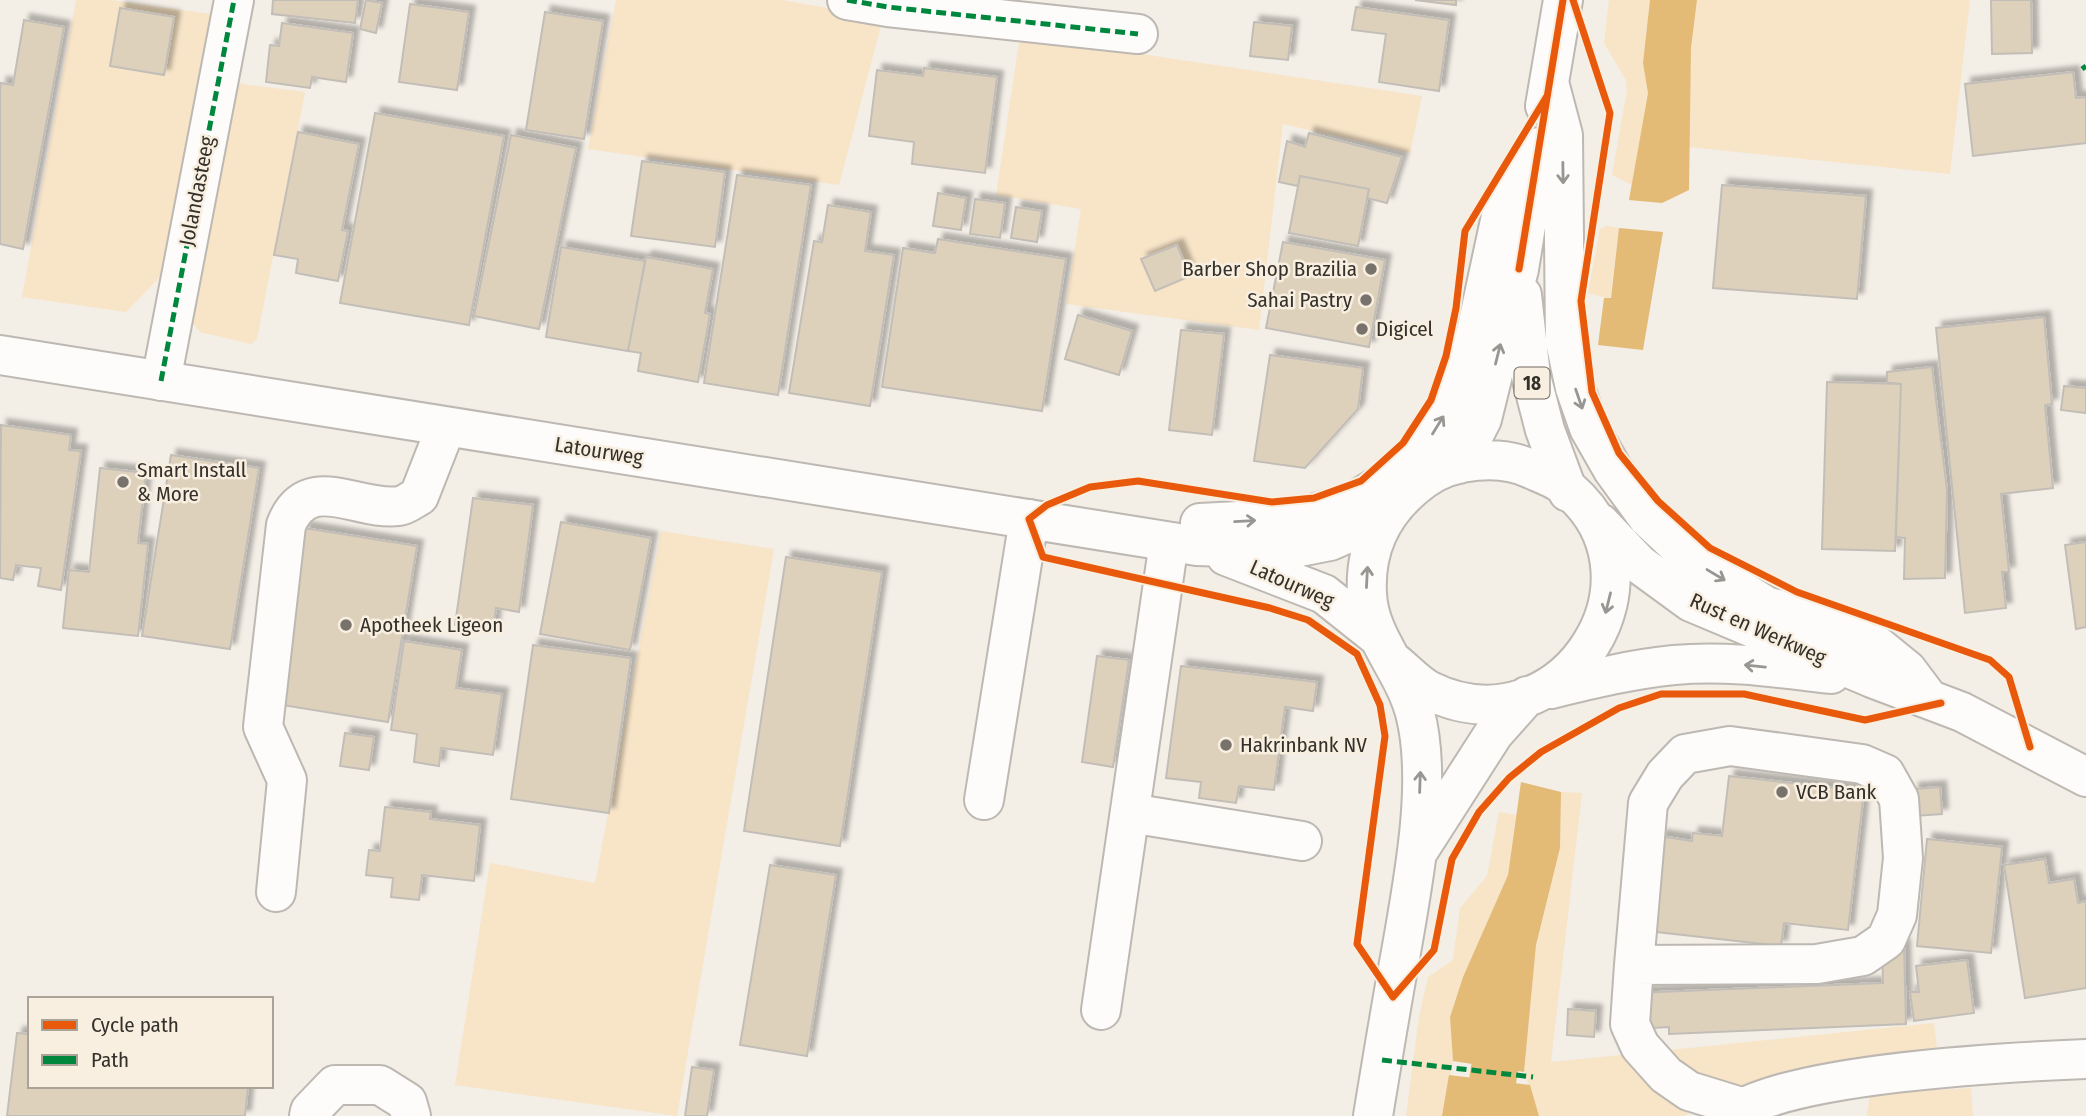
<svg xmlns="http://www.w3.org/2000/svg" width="2086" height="1116" font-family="'Fira Sans Condensed',sans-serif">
<defs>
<filter id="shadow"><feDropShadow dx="6" dy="-6" stdDeviation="2" flood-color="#0004"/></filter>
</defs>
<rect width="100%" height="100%" fill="#f3eee6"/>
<path fill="#f8e4c7" d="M76,0H110L211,14L216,29L172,252L158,279L126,312L22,297Z
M616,0H782L883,18L839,185L588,149Z
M1609,0H1650L1643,63L1648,93L1632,185L1612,175L1627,90L1626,80L1604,43Z
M1697,0H1970L1950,174L1689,147L1691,48Z
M1020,36L1422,96L1410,153L1283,124L1259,330L1066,304L1081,209L996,195Z
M235,83L305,92L257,339L251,344L200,332L189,318Z
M1607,226L1619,228L1610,299L1588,293L1600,229Z
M661,531L774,549L677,1116L455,1085L490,863L595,883Z
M1561,792L1582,793L1551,1062L1934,1023L1938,1057L1717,1098L1684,1116H1539L1524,1072L1536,945L1560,848Z
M1499,812L1516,815L1508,875L1463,977L1450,1016L1453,1061L1442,1116H1406L1419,1017L1428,977L1453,960L1460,908L1487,876Z
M1971,1088L1973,1116H1867L1870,1094Z"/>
<path fill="#e3ba76" d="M1650,0H1697L1691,48L1689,190L1662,203L1629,200L1648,93L1643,63Z
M1619,228L1663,232L1643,350L1598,345L1604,298H1611Z
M1521,782L1561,792L1560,848L1536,945L1524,1072L1453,1061L1450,1017L1463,977L1508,875Z
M1449,1075L1530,1085L1539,1116H1442Z"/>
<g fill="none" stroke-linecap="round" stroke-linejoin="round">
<path stroke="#e3ba76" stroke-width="47" d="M1487,1116L1505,1003"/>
</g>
<path fill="#ded1bc" stroke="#c2beb7" stroke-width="2" filter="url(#shadow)" d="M273,0H358L355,23L272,14Z
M366,0L382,3L376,33L360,29Z
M1415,0H1456V5Z
M1991,0H2031L2032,53L1992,54Z
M410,4L469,12L457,90L399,82Z
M1356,7L1449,20L1439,91L1379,82L1386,34L1352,30Z
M120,8L174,17L164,75L110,66Z
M545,12L603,21L584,139L526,130Z
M24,20L64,27L23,249L0,244V89L1,83L13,85Z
M1254,22L1292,26L1288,60L1250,56Z
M282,23L353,33L346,82L312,77L310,88L266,82L270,45L279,46Z
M924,68L997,77L985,173L912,164L914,142L869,136L877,70L923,76Z
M2073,72L2076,98L2086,97V143L1973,156L1965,84Z
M375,113L504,136L469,325L340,303Z
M298,132L359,144L342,230L348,231L338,281L296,273L298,259L274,255Z
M1309,133L1402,157L1387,203L1367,198L1369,189L1300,176L1298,186L1279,182L1287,141L1305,147Z
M511,135L576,148L539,329L474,316Z
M642,161L725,172L715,247L631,236Z
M737,175L811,185L778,395L704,383Z
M1300,176L1369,189L1358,246L1289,233Z
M1722,185L1866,196L1857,299L1713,288Z
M938,193L966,198L961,230L933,226Z
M975,199L1005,203L1000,238L970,234Z
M828,205L871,212L865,251L894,255L870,406L789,393L814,241L822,242Z
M1016,207L1042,211L1037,242L1011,238Z
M938,239L1066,259L1042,411L882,387L903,248L935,253Z
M1283,242L1385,260L1369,347L1266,328Z
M1177,245L1190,276L1155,291L1141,259Z
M561,247L645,261L628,351L546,337Z
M646,257L713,269L705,313L710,314L698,382L638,371L641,353L628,351Z
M1078,315L1132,331L1119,375L1065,359Z
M2044,317L2052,404L2045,405L2053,488L2001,494L2009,572H2002L2006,608L1965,613L1936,328Z
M1181,330L1224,334L1212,435L1169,430Z
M1270,355L1363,368L1358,409L1305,468L1254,461Z
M1932,367L1947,490L1945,578L1904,579L1905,538L1896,537L1901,384L1887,383V372Z
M1827,382L1901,384L1895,551L1822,549Z
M2064,386L2086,388V413L2061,410Z
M1,425L71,435L69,450L81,451L61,590L38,586L41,568L16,565L13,580L0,578Z
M171,455L259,468L230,649L142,636Z
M100,468L146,473L138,543L148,544L138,636L63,628L69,570L89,572Z
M473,498L533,505L519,612L496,608L493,630L455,625Z
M561,522L651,538L630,650L540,634Z
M304,528L417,546L388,722L276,704Z
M2086,542V627L2076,629L2065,545Z
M786,557L882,572L840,846L744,831Z
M404,641L462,650L456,688L502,694L493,755L441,748L439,766L414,762L417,734L391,730Z
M533,645L631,658L609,813L511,799Z
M1097,656L1129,660L1113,767L1082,762Z
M1181,666L1317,682L1313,711L1285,707L1274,790L1239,786L1236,803L1199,798L1201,782L1166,778Z
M345,733L374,737L369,770L340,766Z
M1729,776L1864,791L1848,930L1784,923L1781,946L1648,931L1660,836L1692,841L1693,833L1722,836Z
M1940,787L1942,814L1914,816L1913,789Z
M385,807L431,812L430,819L480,825L474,881L422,875L419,900L391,897L393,878L366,875L369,850L380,851Z
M1927,839L2002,847L1991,953L1917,946Z
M2045,859L2049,883L2074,879L2078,903L2086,901V988L2025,998L2004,865Z
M770,865L836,875L807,1056L740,1045Z
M1904,945L1906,1024L1669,1034V1027L1637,1029L1635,993L1883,983L1882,946Z
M1967,960L1974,1013L1914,1021L1910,992H1919L1916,966Z
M1568,1009L1596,1011L1594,1037L1567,1035Z
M17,1033L30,1034V1086H248L245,1116H7Z
M692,1067L714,1070L707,1116H685Z"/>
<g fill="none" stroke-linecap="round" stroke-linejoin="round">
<g stroke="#bdb8b2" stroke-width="42">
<path id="minor" d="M847,0L888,7L1138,34
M161,381L234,0
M984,800L1029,519
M1130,813L1302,841
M276,892L287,780L263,727L286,525C308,470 358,512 399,506C406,505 413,499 419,496L446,427
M1634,965L1817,964L1863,956L1886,940L1897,915L1903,858L1899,799L1885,774L1862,764L1730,746L1685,754L1665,775L1648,803L1634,965L1630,1024L1640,1046L1666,1075L1689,1091L1741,1107
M1101,1010L1169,542
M309,1116L310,1111L335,1085H380L407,1102L411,1116
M1730,1116C1785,1073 2011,1062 2086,1059"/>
</g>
<g stroke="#bdb8b2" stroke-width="42">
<path id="major" d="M1549,82L1563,135L1565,341L1575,388L1589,428L1613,470L1648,518L1695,562L1766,606L1813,619L1875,644L1907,670L1928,698
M1545,106L1563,0
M1522,295L1531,376L1545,430L1568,492
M0,355L1197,546L1289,549L1330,541L1385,517
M1459,464L1482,419L1519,269L1533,183
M1200,523L1297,518L1352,503L1398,474L1432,436L1453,402L1476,332L1501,216L1539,147
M1600,523L1639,564L1691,602L1872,678L1962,712L2086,777
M1226,556L1324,594L1378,637
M1551,689C1592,679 1633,669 1674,665C1727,660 1779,668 1831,674
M1419,850L1494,733L1527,696
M1373,1116C1382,1061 1391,1006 1401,952C1413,883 1433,781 1415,713C1404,670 1369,638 1367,594C1364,545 1385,507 1424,479C1452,459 1500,454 1531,469C1540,473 1551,477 1559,482C1682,570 1564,758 1428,690C1416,683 1405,671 1395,663"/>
</g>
<use href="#minor" stroke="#fdfcfb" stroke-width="38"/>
<use href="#major" stroke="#fdfcfb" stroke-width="38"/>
<path stroke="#00873e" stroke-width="5" stroke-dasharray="10 5" stroke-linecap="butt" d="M847,0L888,7L1138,34
M2082,69L2086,66
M161,381L234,0
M1382,1060L1533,1077"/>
<g stroke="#f9efe0" stroke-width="11">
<path id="cycleway" d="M1573,0L1610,113L1581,301L1592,392L1619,453L1658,501L1710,548L1797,592L1990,660L2009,677L2030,747
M1547,96L1465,231L1456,308L1446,356L1431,400L1403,443L1361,481L1314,498L1272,502L1138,481L1090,487L1047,505L1029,519L1043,557L1270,608L1308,620L1357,654L1380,705L1385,736L1357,944L1393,997L1434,950L1452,859L1479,812L1509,778L1541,752L1619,708L1661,694H1744L1865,720L1941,703
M1519,269L1563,0"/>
</g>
<use href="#cycleway" stroke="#e8590c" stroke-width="7"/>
</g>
<defs><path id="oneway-shaft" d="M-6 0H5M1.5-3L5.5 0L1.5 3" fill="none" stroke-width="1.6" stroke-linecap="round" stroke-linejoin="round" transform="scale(1.75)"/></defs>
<g stroke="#989693">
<use href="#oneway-shaft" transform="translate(1563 173) rotate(89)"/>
<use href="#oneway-shaft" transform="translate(1498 354) rotate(-76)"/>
<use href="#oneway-shaft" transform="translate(1579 399) rotate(71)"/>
<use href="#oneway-shaft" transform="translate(1438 425) rotate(-58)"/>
<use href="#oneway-shaft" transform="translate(1245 521) rotate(-3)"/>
<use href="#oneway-shaft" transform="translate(1716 575) rotate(31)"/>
<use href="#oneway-shaft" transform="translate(1367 577) rotate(-87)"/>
<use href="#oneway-shaft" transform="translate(1608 603) rotate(104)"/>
<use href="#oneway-shaft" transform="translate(1755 666) rotate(-174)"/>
<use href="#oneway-shaft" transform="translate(1420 782) rotate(-88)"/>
</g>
<g fill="#77726c" stroke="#f9efe0" stroke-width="2.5">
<circle cx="1371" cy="269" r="7"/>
<circle cx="1366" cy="300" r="7"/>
<circle cx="1362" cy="329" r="7"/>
<circle cx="123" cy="482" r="7"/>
<circle cx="346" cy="625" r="7"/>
<circle cx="1226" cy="745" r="7"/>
<circle cx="1782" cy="792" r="7"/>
</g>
<g text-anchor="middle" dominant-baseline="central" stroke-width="5" stroke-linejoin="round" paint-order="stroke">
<rect fill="#f9efe0" stroke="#6f6961" stroke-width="2" x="1514.5" y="367.5" width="35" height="31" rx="5"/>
<g font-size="19" font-weight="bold" fill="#34302b">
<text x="1532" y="383">18</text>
</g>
<g font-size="21" fill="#34302b" stroke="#f9efe0">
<text transform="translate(197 191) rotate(-79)">Jolandasteeg</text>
<text transform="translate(599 451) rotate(9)">Latourweg</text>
<text transform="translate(1292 584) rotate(24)">Latourweg</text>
<text transform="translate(1758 629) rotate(24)">Rust en Werkweg</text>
</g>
<g font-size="21" fill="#34302b" stroke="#f9efe0" text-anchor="start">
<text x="1357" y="269" text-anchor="end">Barber Shop Brazilia</text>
<text x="1352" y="300" text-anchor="end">Sahai Pastry</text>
<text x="1376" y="329">Digicel</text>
<text x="137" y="470">Smart Install<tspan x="137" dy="24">&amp; More</tspan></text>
<text x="360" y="625">Apotheek Ligeon</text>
<text x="1240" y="745">Hakrinbank NV</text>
<text x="1796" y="792">VCB Bank</text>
</g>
</g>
<rect x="28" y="997" width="245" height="91" fill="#f9efe0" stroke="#aaa398" stroke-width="2"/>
<rect x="42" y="1020" width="35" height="10" fill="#e8590c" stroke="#aaa398" stroke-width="2"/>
<text x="91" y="1032" font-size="21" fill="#34302b">Cycle path</text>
<rect x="42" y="1055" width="35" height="10" fill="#00873e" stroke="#aaa398" stroke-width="2"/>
<text x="91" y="1067" font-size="21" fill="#34302b">Path</text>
</svg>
